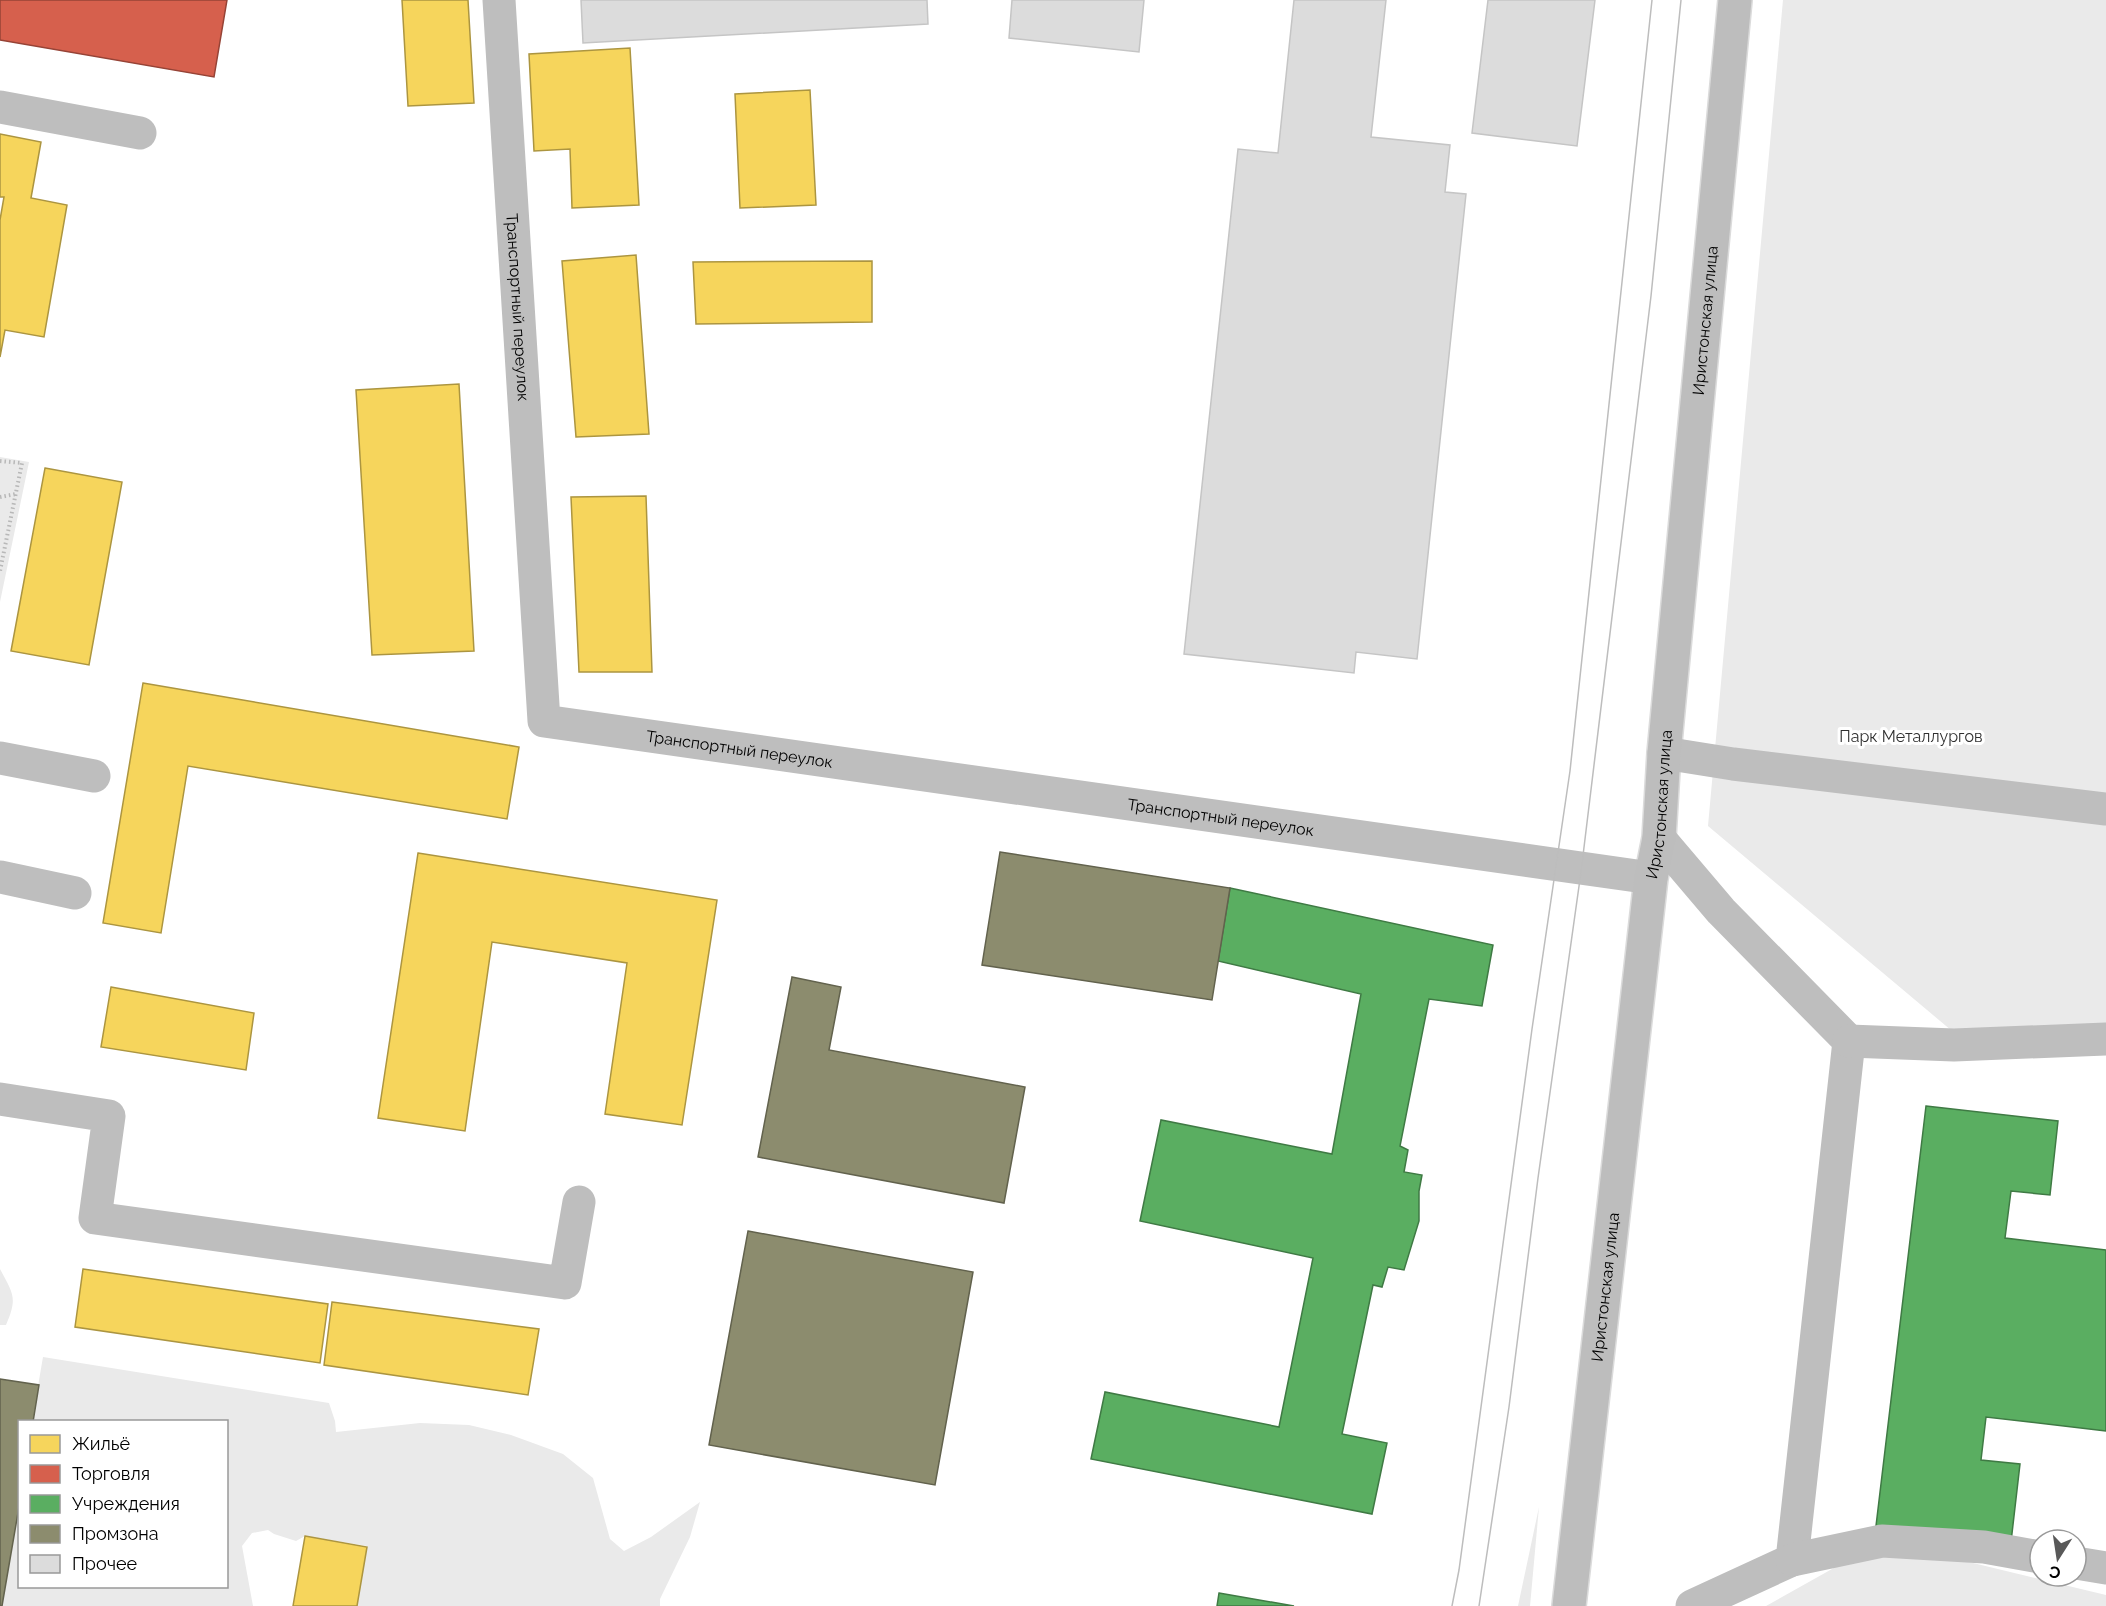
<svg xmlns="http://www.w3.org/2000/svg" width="2106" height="1606" font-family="Raleway,sans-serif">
<rect width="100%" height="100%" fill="#fff"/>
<path fill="#eaeaea" d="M1783,0H2106V1041L1958,1036L1708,826Z
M0,457L29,462L0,602Z
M0,1269C13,1294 18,1297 6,1325H0Z
M43,1357L329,1403L335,1421L336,1432L420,1423L469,1425L511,1435L563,1454L593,1478L610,1539L624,1551L651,1537L700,1502L690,1537L660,1599V1606H357L367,1546L305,1536L296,1541L274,1534L268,1530L252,1533L242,1546L253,1606H2L19,1499L20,1586H226V1422L32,1421Z
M1539,1507L1530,1606H1518Z
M1882,1541L2106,1595V1606H1766Z"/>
<path fill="#f6d55c" stroke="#ac9540" stroke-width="1.5" d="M402,0H468L474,103L408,106Z
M630,48L639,205L572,208L570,149L534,151L529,54Z
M810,90L816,205L740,208L735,94Z
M0,134L41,142L31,198L67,205L44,337L5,330L0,357V220L4,197H0Z
M636,255L649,434L576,437L562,261Z
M872,261V322L696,324L693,262Z
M459,384L474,651L372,655L356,390Z
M45,468L122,482L89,665L11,651Z
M646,496L652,672H579L571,497Z
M143,683L519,747L507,819L188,766L161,933L103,923Z
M418,853L717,900L682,1125L605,1114L627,963L492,942L465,1131L378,1118Z
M111,987L254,1013L246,1070L101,1047Z
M83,1269L328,1304L320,1363L75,1327Z
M332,1302L539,1329L528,1395L324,1365Z
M305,1536L367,1547L357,1606H293Z"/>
<path fill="#d6604d" stroke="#964336" stroke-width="1.5" d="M0,0H227L214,77L0,40Z"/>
<path fill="#5aae61" stroke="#3f7a44" stroke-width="1.5" d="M1230,888L1493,945L1482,1006L1429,999L1400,1146L1408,1150L1404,1172L1422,1175L1419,1191V1221L1404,1270L1388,1267L1382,1287L1373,1285L1342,1434L1387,1443L1372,1514L1091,1459L1105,1392L1279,1427L1313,1258L1140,1221L1161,1120L1332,1154L1361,994L1218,961Z
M1926,1106L2058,1121L2050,1195L2011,1191L2005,1238L2106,1250V1431L1986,1417L1981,1460L2020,1464L2011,1542L1876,1526Z
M1219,1593L1294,1606H1217Z"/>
<path fill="#8c8c6e" stroke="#62624d" stroke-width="1.5" d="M1000,852L1230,888L1212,1000L982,965Z
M792,977L841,987L829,1050L1025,1087L1004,1203L758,1157Z
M748,1231L973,1272L935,1485L709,1445Z
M0,1379L39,1385L33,1422H20V1501L2,1606H0Z"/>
<path fill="#dcdcdc" stroke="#c5c5c5" stroke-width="1.5" d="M581,0H927L928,24L583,43Z
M1012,0H1144L1139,52L1009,38Z
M1294,0H1386L1371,137L1450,145L1445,192L1466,194L1417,659L1356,652L1354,673L1184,654L1238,149L1278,153Z
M1488,0H1595L1577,146L1472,133Z"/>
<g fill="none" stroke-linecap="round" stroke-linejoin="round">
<g stroke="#dbdbdb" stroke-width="36">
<g id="major">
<path id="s2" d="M1569,1606L1651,878L1659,838L1664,753L1735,0"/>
</g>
</g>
<path stroke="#b8b8b8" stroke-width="4" stroke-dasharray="1.5 3" stroke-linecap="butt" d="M0,461L22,463L0,571
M0,497L16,494"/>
<g stroke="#bebebe" stroke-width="33">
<path id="s1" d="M499,0L544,721L1651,878"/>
<path d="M0,107L140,133"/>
<path d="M1664,753L1733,764L2106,809"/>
<path d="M0,758L94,776"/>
<path d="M1659,838L1721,911L1849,1041L1792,1560L1692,1606"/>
<path d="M0,877L75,893"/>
<path d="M1849,1041L1954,1045L2106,1039"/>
<path d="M0,1099L109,1116L95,1218L565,1283L579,1202"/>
<path d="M1792,1560L1882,1541L1984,1547L2040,1557"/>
<path d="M2076,1563L2106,1568"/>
</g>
<use href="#major" stroke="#bdbdbd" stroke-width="33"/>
<path stroke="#bdbdbd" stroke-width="1.5" d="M1452,1606L1459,1570L1532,1029L1570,771L1652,0
M1479,1606L1509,1407L1538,1178L1581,872L1651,296L1681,0"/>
</g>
<g text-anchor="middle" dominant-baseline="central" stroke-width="6" stroke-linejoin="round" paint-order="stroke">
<g font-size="16" fill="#000" stroke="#fff">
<text stroke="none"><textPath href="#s1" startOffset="308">Транспортный переулок</textPath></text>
<text stroke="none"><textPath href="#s2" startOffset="1293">Иристонская улица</textPath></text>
<text stroke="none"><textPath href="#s1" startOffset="920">Транспортный переулок</textPath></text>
<text stroke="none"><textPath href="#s2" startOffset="807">Иристонская улица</textPath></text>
<text stroke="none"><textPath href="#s1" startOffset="1406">Транспортный переулок</textPath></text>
<text stroke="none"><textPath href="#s2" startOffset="321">Иристонская улица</textPath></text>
</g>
<g font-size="16" fill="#2f2f2f" stroke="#fff">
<text x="1911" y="736">Парк Металлургов</text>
</g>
</g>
<rect x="18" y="1420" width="210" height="168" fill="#ffffff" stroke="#999999" stroke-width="1.5"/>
<rect x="30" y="1435" width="30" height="18" fill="#f6d55c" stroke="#999999" stroke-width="1.5"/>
<text x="72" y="1450" font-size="18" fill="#000000">Жильё</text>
<rect x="30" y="1465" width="30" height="18" fill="#d6604d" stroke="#999999" stroke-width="1.5"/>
<text x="72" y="1480" font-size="18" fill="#000000">Торговля</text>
<rect x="30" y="1495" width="30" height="18" fill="#5aae61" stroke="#999999" stroke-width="1.5"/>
<text x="72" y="1510" font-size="18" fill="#000000">Учреждения</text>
<rect x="30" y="1525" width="30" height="18" fill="#8c8c6e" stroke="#999999" stroke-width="1.5"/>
<text x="72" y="1540" font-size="18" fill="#000000">Промзона</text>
<rect x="30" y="1555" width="30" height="18" fill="#dcdcdc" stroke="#999999" stroke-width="1.5"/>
<text x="72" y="1570" font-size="18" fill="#000000">Прочее</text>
<g transform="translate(2058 1558) rotate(192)"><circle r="28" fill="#ffffff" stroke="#999999" stroke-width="1.5"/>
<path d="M0-4.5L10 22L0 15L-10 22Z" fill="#595959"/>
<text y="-9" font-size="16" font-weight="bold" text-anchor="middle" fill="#000000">С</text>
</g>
</svg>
